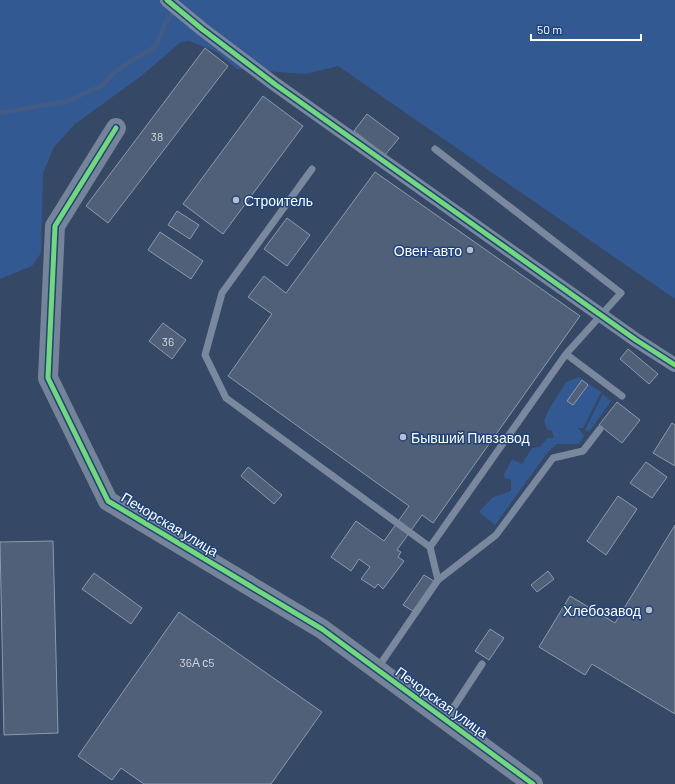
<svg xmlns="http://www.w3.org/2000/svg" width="675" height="784" font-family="Barlow,sans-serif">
<rect width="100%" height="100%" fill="#354866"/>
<path fill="#335992" d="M0,0H675V299L338,66L306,74L237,69L215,51L189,41L181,42L140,77L75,124L54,147L43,173L41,253L32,266L0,279Z
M579,377L601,392L583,428H578L584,436L579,444H557L548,452L495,525L479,512L493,497L511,491V480L503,477L512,459L522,464L532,448L540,447L547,438H554L552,431L547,429L544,421L548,411L566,382Z
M603,394L611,401L589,432L585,430Z"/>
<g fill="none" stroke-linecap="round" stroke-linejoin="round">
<path stroke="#425b84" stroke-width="4.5" d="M0,113L68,101L103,85L114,73L128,63L156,46L166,22L171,15"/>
</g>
<path fill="#506078" stroke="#8d99ac" d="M205,48L228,66L108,223L86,206Z
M263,96L303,126L223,234L183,204Z
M367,114L399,138L385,155L354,131Z
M375,172L580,316L433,523L422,515L397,550L401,552L398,557L404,561L383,589L378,584L375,588L361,579L370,567L359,559L351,571L331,557L356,521L384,541L409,506L228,376L272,314L248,297L264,276L286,293Z
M177,211L199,225L190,239L168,225Z
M287,218L310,235L287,266L264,249Z
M160,232L203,261L191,279L148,250Z
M163,323L186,340L172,359L149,341Z
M628,349L658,374L649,384L620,359Z
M582,380L588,385L573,405L567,401Z
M617,402L640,420L622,443L599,425Z
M672,423L675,425V466L653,453Z
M646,462L667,477L652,498L630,483Z
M248,467L282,495L274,504L241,476Z
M618,496L637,509L606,555L587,541Z
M675,525V714L592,664L585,675L539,647L570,596L615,623Z
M53,541L58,733L4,735L0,542Z
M548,571L554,579L537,592L531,585Z
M94,573L142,608L131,624L82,589Z
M424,575L434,581L413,611L403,605Z
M179,612L322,712L271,784H144L121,768L112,780L78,756Z
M490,629L504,638L489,660L475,651Z"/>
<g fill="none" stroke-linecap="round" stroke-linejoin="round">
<path stroke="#79889d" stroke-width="7" d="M312,169L222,293L205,355L226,398L430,547L438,580
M566,354L622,396
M430,547L566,354L621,293L435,149
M377,669L438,580L496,535L553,458L583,451L600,429
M446,719L482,664"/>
<path stroke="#79889d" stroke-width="14" d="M167,0L202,29L276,85L636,340L675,365"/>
<path stroke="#768499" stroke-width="20" d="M116,128L55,226L48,378L108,501L322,629L533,784"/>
<g stroke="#20437b" stroke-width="8">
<path id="cycleway" d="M167,0L202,29L276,85L636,340L675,365
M116,128L55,226L48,378L108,501L322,629L533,784"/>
</g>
<use href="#cycleway" stroke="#71d979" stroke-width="5"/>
</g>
<g fill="#b8bfc9" stroke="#20437b" stroke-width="1.5">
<circle cx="236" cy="200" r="4"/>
<circle cx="470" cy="250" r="4"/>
<circle cx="403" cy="437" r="4"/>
<circle cx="649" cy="610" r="4"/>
</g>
<g text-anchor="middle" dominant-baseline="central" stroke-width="3" stroke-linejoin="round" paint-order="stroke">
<g font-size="12" fill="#d3d7dd">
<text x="157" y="136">38</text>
<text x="168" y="341">36</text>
<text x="197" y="662">36А с5</text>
</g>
<g font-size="14" fill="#fff" stroke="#20437b" text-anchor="start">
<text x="244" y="200">Строитель</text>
<text x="462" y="250" text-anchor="end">Овен-авто</text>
<text x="411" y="437">Бывший Пивзавод</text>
<text x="641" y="610" text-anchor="end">Хлебозавод</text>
</g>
<g font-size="14" fill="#fff" stroke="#20437b">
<text transform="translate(170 524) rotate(31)">Печорская улица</text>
<text transform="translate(442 702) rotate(36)">Печорская улица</text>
</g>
</g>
<path d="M531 34v6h110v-6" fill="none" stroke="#ffffff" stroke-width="2"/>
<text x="537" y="34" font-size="12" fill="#ffffff" stroke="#20437b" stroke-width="3" paint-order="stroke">50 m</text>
</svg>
